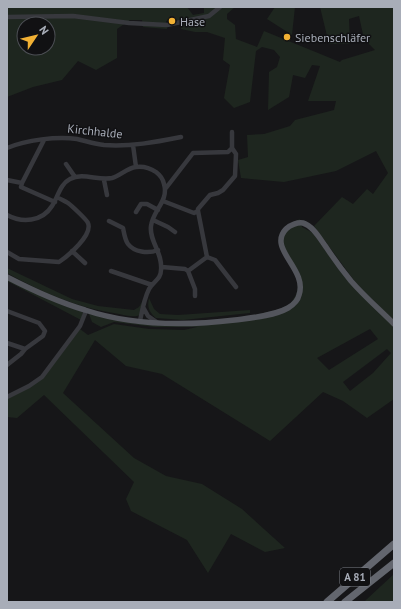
<svg xmlns="http://www.w3.org/2000/svg" width="401" height="609" font-family="'PT Sans',sans-serif">
<rect width="100%" height="100%" fill="#161618"/>
<path fill="#1e261f" fill-rule="evenodd" d="M7,7H187L193,15L204,13V7H235L227,14V19L235,25L236,39L257,47L264,31L340,62L342,60L375,50L364,39L359,16L349,19L350,44H329L320,7H394V321L356,283L314,226L342,197L353,204L367,189L373,194L388,173L376,151L336,171L284,182L241,178L238,160L248,157L247,135L264,134L290,126L295,120L334,110L336,101H308L320,66L312,65L305,78L293,75L289,97L268,110L269,72L277,67L280,57L274,50L262,47L256,51L250,102L234,108L224,98L230,65L223,60L225,38L207,32H195L181,29L182,24L176,20L166,21L167,29L143,27L142,20H130L117,29V58L96,70L78,61L62,80L33,87L7,97ZM24,24H48V48H24Z
M275,7H295L292,35L267,19Z
M300,219L302,227L313,233L340,271L394,326V399L367,418L343,401L323,392L270,441L162,374L126,366L95,340L63,393L134,458L166,476L202,484L242,509L285,548L265,552L231,534L208,573L187,540L131,511L126,499L134,482L44,395L17,418L7,417V399L43,378L80,329L88,335L114,324L149,329L184,330L197,327H155L114,322L101,327L92,322L89,314L138,324L256,319L255,315C265,312 278,311 288,305C291,304 292,301 294,298C314,270 246,240 300,219ZM370,329L378,339L329,370L317,358ZM387,349L391,353L373,373L350,391L343,382Z
M7,268L72,299L98,306L134,310L139,307L143,300L140,315C134,318 125,315 119,314C78,308 43,293 7,273Z
M7,278L82,312L83,313L81,320L7,281Z
M149,298L154,309L160,314L178,315L250,310V313L183,320L156,318C149,312 147,307 149,298Z
M394,574V602H364L367,599Z"/>
<g fill="none" stroke-linecap="round" stroke-linejoin="round">
<path stroke="#37383d" stroke-width="4.5" d="M7,17L73,16L129,23L167,25L209,16L220,7
M133,145L136,167
M7,148C26,140 57,136 77,139C86,141 95,144 104,145C130,147 156,142 181,137
M66,164L75,177
M7,180L22,183L44,140
M104,180L107,195
M22,183L21,187L55,202
M166,188L193,153L228,152L232,148V132
M198,211V209L210,195L218,193L223,190L235,176L236,154L232,148
M136,212L141,204H147L158,210
M7,215C22,223 42,222 52,206C58,197 60,184 70,179C83,172 98,181 112,178C120,176 127,168 136,167C143,166 150,168 156,172C160,175 163,179 164,184C169,201 153,210 151,226C149,241 163,253 161,270C161,279 154,281 149,289C144,299 142,311 140,321
M153,220L168,227L175,232
M109,221L123,228C124,233 125,240 128,244C134,252 148,254 158,250
M72,251L85,263
M7,252L19,259L59,262C68,256 93,235 88,223C87,220 72,206 68,203C65,201 60,199 57,197
M207,257L215,260L236,287
M162,267L185,269L188,271L207,257L198,211L194,213L163,201
M111,271L152,285
M188,271L195,289V296
M143,307L148,316L158,323
M7,311L39,323L45,331L43,336L25,349L7,343
M7,365L21,354L25,349
M7,397L29,386L42,377L80,326L86,311"/>
<path stroke="#53555c" stroke-width="5.5" d="M7,277C32,290 58,302 85,310C133,326 185,326 235,320C250,318 274,316 288,308C293,305 298,300 299,295C308,269 267,249 286,229C290,225 298,222 303,223C313,226 320,239 326,247C334,259 342,270 351,281C364,296 380,310 394,324"/>
<path stroke="#63666e" stroke-width="7" d="M327,602L394,544
M345,602L394,563"/>
</g>
<g fill="#f2b134" stroke="#111113" stroke-width="1.5">
<circle cx="172" cy="21" r="4"/>
<circle cx="287" cy="37" r="4"/>
</g>
<g text-anchor="middle" dominant-baseline="central" stroke-width="3" stroke-linejoin="round" paint-order="stroke">
<rect fill="#111113" stroke="#7b7e86" stroke-width="1" x="340" y="568" width="30" height="18" rx="3"/>
<g font-size="11" font-weight="bold" fill="#a8adb8">
<text x="355" y="577">A 81</text>
</g>
<g font-size="12" fill="#a8adb8" stroke="#111113" text-anchor="start">
<text x="180" y="21">Hase</text>
<text x="295" y="37">Siebenschläfer</text>
</g>
<g font-size="12" fill="#a8adb8" stroke="#111113">
<text transform="translate(95 131) rotate(6)">Kirchhalde</text>
</g>
</g>
<rect width="401" height="609" fill="none" stroke="#a8adb8" stroke-width="16"/>
<g transform="translate(36 36) rotate(55)"><circle r="19" fill="#111113" stroke="#4d4f55"/>
<path d="M0-3L7 15L0 10L-7 15Z" fill="#f2b134"/>
<text y="-6" font-size="11" font-weight="bold" text-anchor="middle" fill="#a8adb8">N</text>
</g>
</svg>
